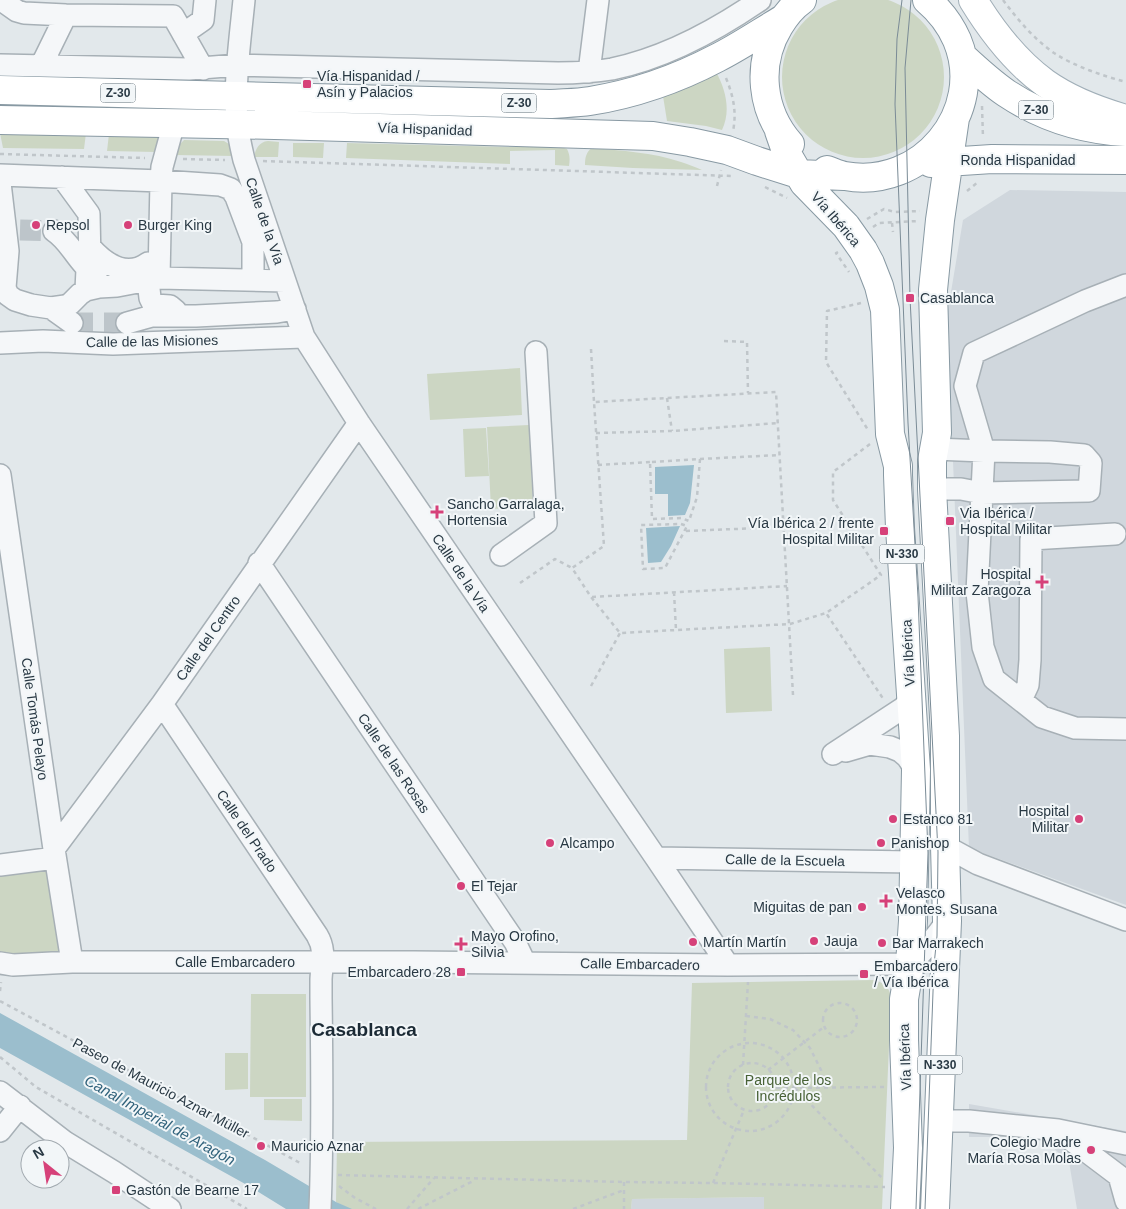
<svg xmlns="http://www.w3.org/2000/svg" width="1126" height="1209" font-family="Arial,sans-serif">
<rect width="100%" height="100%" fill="#e2e8eb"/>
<path fill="#d0d7dd" d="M1010,190L1126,192V905L969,848L947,316L963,220Z
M969,1104L1126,1131V1209H1077L1069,1162L1041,1137H969Z
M765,1197L764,1209H631L632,1199Z"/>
<path fill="#ccd6c3" d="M782 77a81 81 0 1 1 162 0a81 81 0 1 1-162 0Z
M716,72C726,90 731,111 722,130L706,126L667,121L663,96Z
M0,133H86L84,149L3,148Z
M109,134H161L156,152L107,151Z
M184,140L224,141L229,144L234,156L175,155L179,145Z
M268,141L279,142L278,157H254C256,148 259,142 268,141Z
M293,143H324L323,158L293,157Z
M347,143L511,147H561L567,149C570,155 570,159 569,166L555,165V150L510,151V164L346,158Z
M592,148C622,151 652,152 681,162C688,164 695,167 702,170L633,168L585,165C585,158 586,152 592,148Z
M520,368L522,415L430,420L427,374Z
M529,425L533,507L491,509L487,427Z
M486,428L489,476L465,477L463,429Z
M770,647L772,711L726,713L724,649Z
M49,869L61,949L54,954L0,955V875Z
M876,980C886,985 890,988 891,999L882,1209H764V1197L632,1199L631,1209H349L336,1202L337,1142L687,1140L692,983Z
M251,994H306V1097H250Z
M225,1053H248V1089L225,1090Z
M264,1099H302V1121L264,1120Z"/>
<path fill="#9bbecd" d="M694,465L690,503L685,515L668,516V494H655V467Z
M680,526L671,546L661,562L648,563L646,528Z
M0,1013L265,1160L336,1202L352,1209H286L247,1185L0,1048Z"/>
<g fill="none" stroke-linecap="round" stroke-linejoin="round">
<path stroke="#bdc5ca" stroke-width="21" stroke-dasharray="21 11" stroke-linecap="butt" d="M20,230L54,231
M72,323H127"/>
<g stroke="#a7b0b6" stroke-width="24">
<path id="minor" d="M1,0L17,11L24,13L66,15L173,16L203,69
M244,0C240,40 234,82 237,122C238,135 241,147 244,160L304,337L359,423L656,858L728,965
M183,34L203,20L205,0
M0,65L189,69L238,65L558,73C576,73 594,72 612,69C665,58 715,31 760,0
M41,66L66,15
M589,72L598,0
M0,175L161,181L220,185L231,189L236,197L253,242V280
M62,177L89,214L90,262L87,269L86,290
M0,183L8,251L5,288L8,295L15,300L31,305L51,308L65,306L70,304L80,294L86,290L99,287L117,286L159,278L285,281
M54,231C71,242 78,264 96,275
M90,247C105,264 126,279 148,263
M159,278L161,181L162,167L174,123
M148,280L150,298L153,304L155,305L170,306L176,311
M51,308L72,323
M127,323L152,316H196L277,312L295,309
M0,343L43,341L113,344L304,337
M935,449L984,451L977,592L983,647L994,679L1042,717L1075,728L1126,729
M0,475L54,849L72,962
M932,489H961L982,493L1089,491L1091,463L1084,455L1050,452L984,451L965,386L974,353L1085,301L1126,285
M501,555L546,523L536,352
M259,563L515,942L525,963
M1021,700L1028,685L1030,660L1031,539L1115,534
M162,704L317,935C326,950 322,962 321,979C321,986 321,992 321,998C322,1069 323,1139 320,1209
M846,751L870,744L890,747L900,751L907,757L916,770
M833,754L903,708L911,700
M945,846L978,864L1126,920
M54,849L162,704L359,423
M656,858L914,862
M0,865L55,858
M0,963L13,965L72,962H414L728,965L910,964C924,951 936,937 947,921
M0,1092L65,1142L114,1172L170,1209
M938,1121H969L1058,1130L1126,1144
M0,1131L20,1106
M1062,1133L1119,1176L1126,1201"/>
</g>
<g stroke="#a1afb8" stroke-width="30">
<path id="major" d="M973,0C992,31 1016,62 1045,83C1069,100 1098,111 1126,119"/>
</g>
<g stroke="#8899a3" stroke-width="30">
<path id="highway" d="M962,56C976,69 990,82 1006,93C1042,117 1083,130 1126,132
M0,90L551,104C564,103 577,103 590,101C634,94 677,79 717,58C739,47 761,32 783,19
M0,120L275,125L653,136L690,142L727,150L757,161L798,174L844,176
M779,131L787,154L804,183L846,226L863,250L870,263L879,286L885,310L890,434L898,466V475L900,528L916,770L913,921L910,964L904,999V1040L908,1148L905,1209
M790,144C761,111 756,64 779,26C785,16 792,7 802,0
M931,163L992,159L1126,160
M827,170C833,172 839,175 845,176C921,190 987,112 957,40C950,24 940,11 927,0
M935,1209L947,921L945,846V736L932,489V461L937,433L933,290L940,220L955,118"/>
</g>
<path stroke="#c0c6ca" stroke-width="2.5" stroke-dasharray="4 4" stroke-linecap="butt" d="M1003,0C1018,20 1034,39 1054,53C1074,66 1103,76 1126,82
M726,78C733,95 737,112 733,131
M982,106L983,138
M0,154L145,158
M183,159L225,160
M263,161L732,176
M717,186L721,170
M765,187L787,198
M967,191L978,182
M867,219L884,209L895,212L920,211
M892,223L893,232
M873,227L879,223L919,221
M838,252L836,253L849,272
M861,303L827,311L826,362L868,430
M724,341L747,342L748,393
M591,349L594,402
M667,398L672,431
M596,433L672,431L778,423
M870,444L833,472V500L881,575L826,613L884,700
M700,459L697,497L689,521L681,518L652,519L650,462Z
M700,459L780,455
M598,465L650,462
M681,524L687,526L665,568L643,569L641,525Z
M686,531L784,527
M520,583L555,559L572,568
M674,592L676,630
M592,597L787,586
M591,686L620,633
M793,695L776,392L594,402L604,546L572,568L591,597L620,633L790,624L826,613
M0,991L1,982
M0,1001L302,1164
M823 1020a17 17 0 1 1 34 0a17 17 0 1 1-34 0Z
M746,1016L770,1019L793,1030L810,1048L821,1070L823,1087
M706 1087a44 44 0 1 1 88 0a44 44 0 1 1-88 0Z
M0,1057L36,1087L247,1209
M728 1087a24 24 0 1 1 48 0a24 24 0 1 1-48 0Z
M743,1065L748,982
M768,1070L824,1027
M776,1088L884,1087
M795,1088L884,1180
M338,1175L624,1182L713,1183L885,1187
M624,1182V1209
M713,1183L744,1110
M339,1186L355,1198L376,1209
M407,1209L434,1178
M418,1209L475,1180
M573,1209L624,1190"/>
<use href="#minor" stroke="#f5f7f9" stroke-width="21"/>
<use href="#major" stroke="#fff" stroke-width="28"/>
<use href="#highway" stroke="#fff" stroke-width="28"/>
<path stroke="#7a8b96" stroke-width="1" d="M902,0L897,39L895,104L908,423L918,597L928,853L916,1209
M911,0L905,68L910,298L938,852L937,936L934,965L925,1209"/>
</g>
<g fill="#d64179" stroke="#f2f6f8" stroke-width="2">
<rect x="302" y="79" width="10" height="10" rx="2.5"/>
<circle cx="36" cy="225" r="5"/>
<circle cx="128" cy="225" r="5"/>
<rect x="905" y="293" width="10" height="10" rx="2.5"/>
<path d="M434.5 504.5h5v5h5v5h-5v5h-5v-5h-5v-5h5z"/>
<rect x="945" y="516" width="10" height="10" rx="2.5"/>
<rect x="879" y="526" width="10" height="10" rx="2.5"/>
<path d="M1039.5 574.5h5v5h5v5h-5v5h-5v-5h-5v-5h5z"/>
<circle cx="893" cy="819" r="5"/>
<circle cx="1079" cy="819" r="5"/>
<circle cx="550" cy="843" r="5"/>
<circle cx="881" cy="843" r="5"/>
<circle cx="461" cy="886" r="5"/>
<path d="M883.5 893.5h5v5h5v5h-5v5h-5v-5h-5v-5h5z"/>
<circle cx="862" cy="907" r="5"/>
<circle cx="814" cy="941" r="5"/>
<circle cx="693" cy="942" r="5"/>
<circle cx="882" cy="943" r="5"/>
<path d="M458.5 936.5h5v5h5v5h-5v5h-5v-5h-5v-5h5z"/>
<rect x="456" y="967" width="10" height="10" rx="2.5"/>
<rect x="859" y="969" width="10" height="10" rx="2.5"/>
<circle cx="261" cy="1146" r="5"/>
<circle cx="1091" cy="1150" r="5"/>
<rect x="111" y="1185" width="10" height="10" rx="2.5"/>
</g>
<g text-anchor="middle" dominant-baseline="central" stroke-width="4" stroke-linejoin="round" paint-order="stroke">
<g fill="#f2f6f8" stroke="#65727a" stroke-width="1">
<rect x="100.5" y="83.5" width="35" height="19" rx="4"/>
<rect x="501.5" y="93.5" width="35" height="19" rx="4"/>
<rect x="1018.5" y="100.5" width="35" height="19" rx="4"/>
<rect x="879.5" y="544.5" width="45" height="19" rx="4"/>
<rect x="917.5" y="1055.5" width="45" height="19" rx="4"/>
</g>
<g font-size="12" font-weight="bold" fill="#293944">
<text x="118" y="93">Z-30</text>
<text x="519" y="103">Z-30</text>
<text x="1036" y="110">Z-30</text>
<text x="902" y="554">N-330</text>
<text x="940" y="1065">N-330</text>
</g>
<g font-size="14" fill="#293944" stroke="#f2f6f8" text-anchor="start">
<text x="317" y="76">Vía Hispanidad /<tspan x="317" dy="16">Asín y Palacios</tspan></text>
<text x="46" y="225">Repsol</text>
<text x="138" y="225">Burger King</text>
<text x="920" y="298">Casablanca</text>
<text x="447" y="504">Sancho Garralaga,<tspan x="447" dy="16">Hortensia</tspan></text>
<text x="960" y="513">Via Ibérica /<tspan x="960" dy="16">Hospital Militar</tspan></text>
<text x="874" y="523" text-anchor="end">Vía Ibérica 2 / frente<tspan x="874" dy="16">Hospital Militar</tspan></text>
<text x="1031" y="574" text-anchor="end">Hospital<tspan x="1031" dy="16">Militar Zaragoza</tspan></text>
<text x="1069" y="811" text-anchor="end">Hospital<tspan x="1069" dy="16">Militar</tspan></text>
<text x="903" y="819">Estanco 81</text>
<text x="560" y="843">Alcampo</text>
<text x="891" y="843">Panishop</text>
<text x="471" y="886">El Tejar</text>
<text x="896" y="893">Velasco<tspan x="896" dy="16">Montes, Susana</tspan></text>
<text x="852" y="907" text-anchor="end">Miguitas de pan</text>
<text x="471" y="936">Mayo Orofino,<tspan x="471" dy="16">Silvia</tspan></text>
<text x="824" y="941">Jauja</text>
<text x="703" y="942">Martín Martín</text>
<text x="892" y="943">Bar Marrakech</text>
<text x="874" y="966">Embarcadero<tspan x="874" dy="16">/ Vía Ibérica</tspan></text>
<text x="451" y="972" text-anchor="end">Embarcadero 28</text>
<text x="1081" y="1142" text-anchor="end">Colegio Madre<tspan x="1081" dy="16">María Rosa Molas</tspan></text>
<text x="271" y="1146">Mauricio Aznar</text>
<text x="126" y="1190">Gastón de Bearne 17</text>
</g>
<g font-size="14" fill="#293944" stroke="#f2f6f8">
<text transform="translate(425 129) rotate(2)">Vía Hispanidad</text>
<text x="1018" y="160">Ronda Hispanidad</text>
<text transform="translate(836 219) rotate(49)">Vía Ibérica</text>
<text transform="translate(265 221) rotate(71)">Calle de la Vía</text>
<text transform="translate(152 341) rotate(-1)">Calle de las Misiones</text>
<text transform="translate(461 573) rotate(56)">Calle de la Vía</text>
<text transform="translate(208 638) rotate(-55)">Calle del Centro</text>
<text transform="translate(908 653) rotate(-93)">Vía Ibérica</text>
<text transform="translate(35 719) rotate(82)">Calle Tomás Pelayo</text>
<text transform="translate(394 763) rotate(56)">Calle de las Rosas</text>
<text transform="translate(247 831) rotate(56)">Calle del Prado</text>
<text transform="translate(785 860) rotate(1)">Calle de la Escuela</text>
<text x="235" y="962">Calle Embarcadero</text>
<text transform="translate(640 964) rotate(1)">Calle Embarcadero</text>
<text transform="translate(905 1057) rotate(-92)">Vía Ibérica</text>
<text transform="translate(161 1088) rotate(28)">Paseo de Mauricio Aznar Müller</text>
</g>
<g font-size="14" fill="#476135" stroke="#f2f6f8">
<text x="788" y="1080">Parque de los<tspan x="788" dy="16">Incrédulos</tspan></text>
</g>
<g font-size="15" font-style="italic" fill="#30627b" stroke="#f2f6f8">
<text transform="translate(160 1120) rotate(29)">Canal Imperial de Aragón</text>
</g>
<g font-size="19" font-weight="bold" fill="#1b2a35" stroke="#f2f6f8">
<text x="364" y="1029">Casablanca</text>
</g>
</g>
<g transform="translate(45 1164) rotate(330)"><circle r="24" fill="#f2f6f8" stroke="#a2aab0"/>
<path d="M0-4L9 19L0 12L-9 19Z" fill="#d64179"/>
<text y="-8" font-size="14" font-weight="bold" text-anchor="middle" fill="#293944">N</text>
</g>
</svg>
